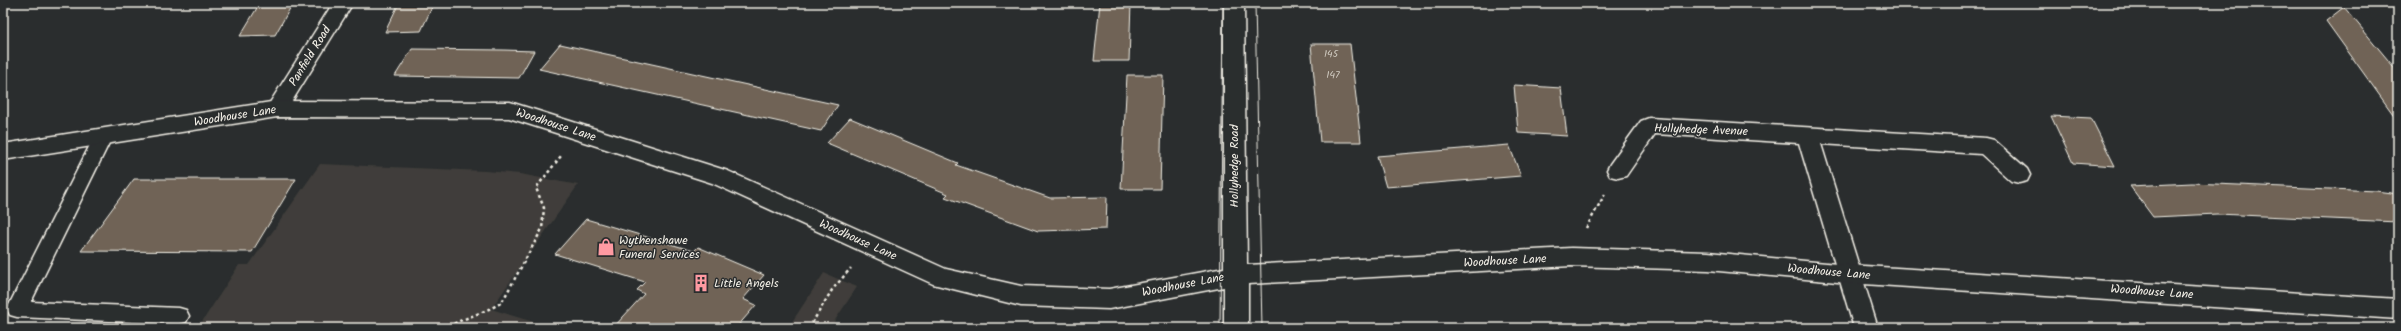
<svg xmlns="http://www.w3.org/2000/svg" width="2401" height="331" font-family="Kalam,sans-serif">
<rect width="100%" height="100%" fill="#2a2d2e"/>
<filter id="ink" filterUnits="userSpaceOnUse"><feTurbulence type="fractalNoise" baseFrequency=".025" numOctaves="2"/><feDisplacementMap in="SourceGraphic" scale="8" xChannelSelector="R" yChannelSelector="G"/><feConvolveMatrix kernelMatrix="1 2 1 2 8 2 1 2 1" color-interpolation-filters="sRGB"/></filter>
<g filter="url(#ink)">
<path fill="#3f3e3a" d="M320,164L485,171L520,174L578,185L491,309L553,328H198L239,265H249Z
M824,273L857,287L830,328H788Z"/>
<path fill="#6f6456" stroke="#f4f1e8" d="M260,3H293L275,35L240,36Z
M399,3H434L421,31L385,32Z
M1100,3H1131L1129,61H1094Z
M2344,7L2398,72V121L2326,21Z
M560,44L638,61L838,105L821,131L539,69Z
M1311,44H1350L1361,142H1320Z
M412,49L503,50L534,51L519,78L395,76Z
M1127,75H1163L1160,189H1121Z
M1514,85L1561,88L1567,136L1518,133Z
M2051,116L2091,118L2115,166L2073,163Z
M850,118L958,163L956,165L1050,198L1107,197L1106,229L1038,231L945,197L948,194L827,143Z
M1509,145L1521,176L1386,187L1377,156Z
M134,179H296L252,252L81,251Z
M2192,183L2376,191L2398,194V222L2217,214L2153,217L2130,186Z
M586,219L694,251L698,247L764,275L743,299L756,305L736,328H613L644,294L637,290L645,282L555,254Z"/>
<g fill="none" stroke-linecap="round" stroke-linejoin="round">
<g stroke="#f4f1e8" stroke-width="3">
<path id="service" d="M103,131L109,132L112,137L31,302L179,308L186,310L189,316L186,322L179,324L17,317L10,315L7,309L94,137L97,132Z"/>
</g>
<g stroke="#f4f1e8" stroke-width="3">
<path id="minor" d="M333,3H353L284,114L277,117L270,114L266,109Z
M1649,118L1986,138L1994,140L2027,169L2030,175L2027,181L2019,183L2011,181L1981,154L1821,144L1878,328H1854L1799,143L1655,134L1626,176L1618,178L1610,176L1607,170L1610,164L1641,121Z"/>
</g>
<g stroke="#f4f1e8" stroke-width="3">
<path id="tertiary" d="M1224,3H1244L1247,265L1571,248L1708,252L1848,265L2398,299V319L1848,283L1708,270L1571,266L1248,284V328H1224V287L1109,309L1021,306L933,284L712,183L509,118L277,117L3,160V144L277,101L510,102L728,171L946,269L1021,286L1109,289L1224,268Z"/>
</g>
<path stroke="#f4f1e8" stroke-width="2.5" stroke-dasharray="3 3" stroke-linecap="butt" d="M1586,228L1605,194
M450,328L453,324C465,318 493,309 502,302L542,229L544,208L536,188L561,156
M809,328L832,290L851,268"/>
<use href="#service" fill="#2a2d2e" fill-rule="evenodd"/>
<use href="#minor" fill="#2a2d2e" fill-rule="evenodd"/>
<use href="#tertiary" fill="#2a2d2e" fill-rule="evenodd"/>
<path stroke="#f4f1e8" stroke-width="1" d="M1255,3L1262,328
M1220,328L1223,3"/>
</g>
</g>
<defs>
<g id="shop-bare" transform="scale(1.38)"><path d="M-5-2.5h2.3a2.7 3.5 0 0 1 5.4 0H5L5.5 6h-11ZM-1.5-2.5h3a1.5 2.3 0 0 0-3 0Z" fill="#ff9aa2" stroke="#2a2d2e" stroke-width="2.5" paint-order="stroke"/></g>
<g id="building-bare" transform="scale(1.38)"><path d="M-4-6H4V6H1V3H-1V6H-4ZM-2.5-4.3h1.7v1.8h-1.7ZM.8-4.3h1.7v1.8H.8ZM-2.5-1h1.7V.8h-1.7ZM.8-1h1.7V.8H.8Z" fill="#ff9aa2" stroke="#2a2d2e" stroke-width="2.5" paint-order="stroke"/></g>
</defs>
<g fill-rule="evenodd">
<use href="#shop-bare" x="606" y="247"/>
<use href="#building-bare" x="701" y="283"/>
</g>
<g text-anchor="middle" dominant-baseline="central" stroke-width="3" stroke-linejoin="round" paint-order="stroke">
<g font-size="10" fill="#d3cec4">
<text x="1331" y="54">145</text>
<text x="1333" y="75">147</text>
</g>
<g font-size="12" fill="#f4f1e8" stroke="#2a2d2e">
<text transform="translate(310 56) rotate(-58)">Panfield Road</text>
<text transform="translate(235 116) rotate(-9)">Woodhouse Lane</text>
<text transform="translate(556 125) rotate(18)">Woodhouse Lane</text>
<text transform="translate(1701 130) rotate(2)">Hollyhedge Avenue</text>
<text transform="translate(1234 166) rotate(-90)">Hollyhedge Road</text>
<text transform="translate(858 240) rotate(24)">Woodhouse Lane</text>
<text transform="translate(1505 261) rotate(-3)">Woodhouse Lane</text>
<text transform="translate(1829 272) rotate(5)">Woodhouse Lane</text>
<text transform="translate(1183 285) rotate(-11)">Woodhouse Lane</text>
<text transform="translate(2152 292) rotate(4)">Woodhouse Lane</text>
</g>
<g font-size="12" fill="#f4f1e8" stroke="#2a2d2e" text-anchor="start">
<text x="619" y="240">Wythenshawe<tspan x="619" dy="14">Funeral Services</tspan></text>
<text x="714" y="283">Little Angels</text>
</g>
</g>
<rect width="2401" height="331" fill="none" stroke="#2a2d2e" stroke-width="16"/>
<rect x="8" y="8" width="2385" height="315" fill="none" stroke="#f4f1e8" stroke-width="1.5" filter="url(#ink)"/>
</svg>
